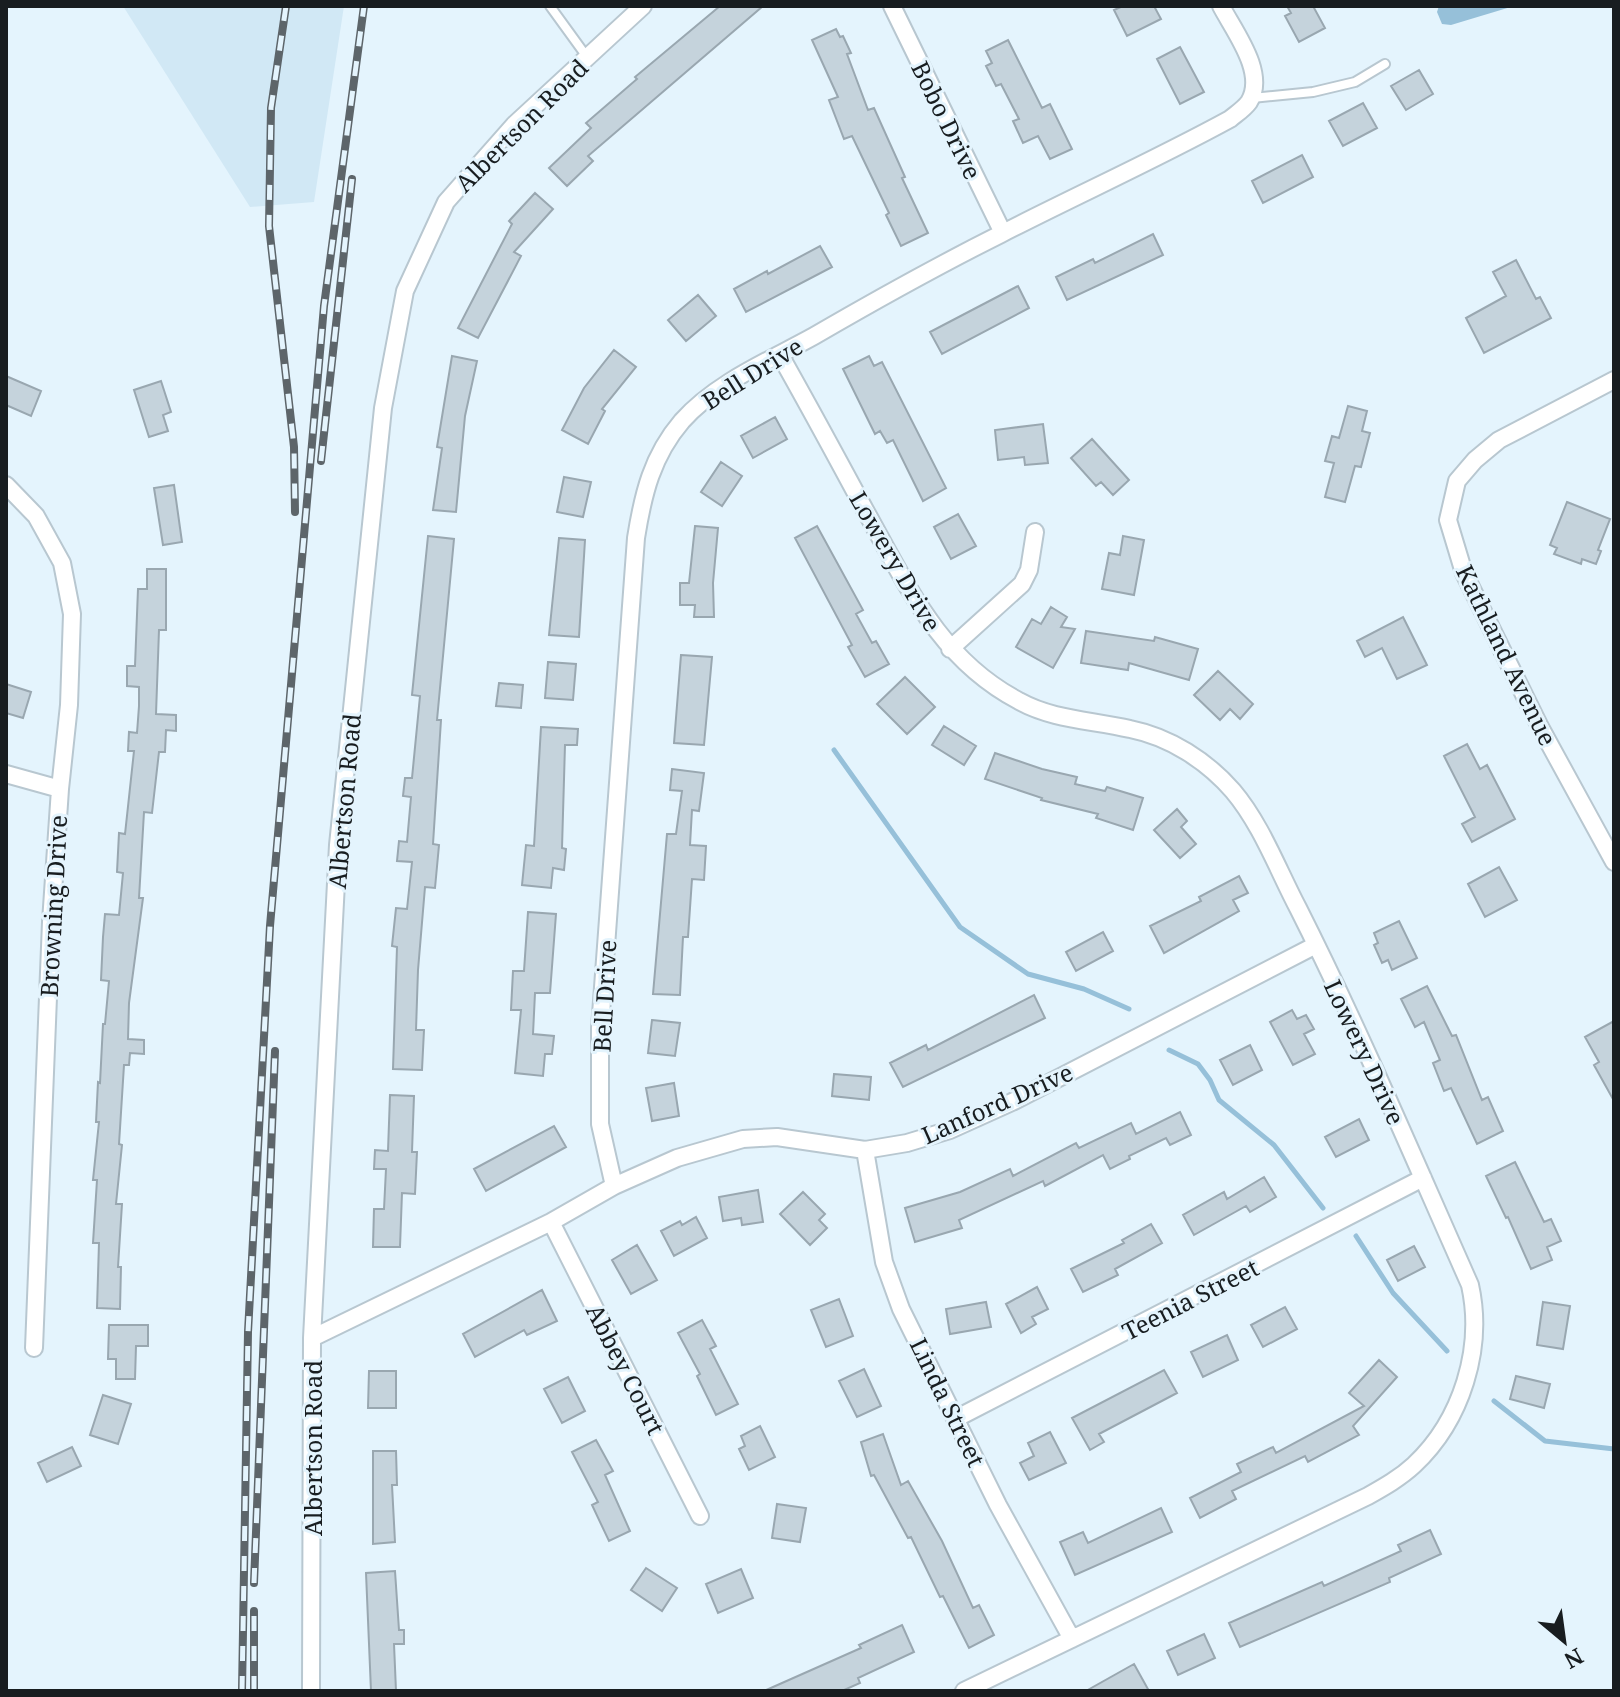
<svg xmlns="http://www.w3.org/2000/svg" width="1620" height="1697" font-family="'Noto Serif',serif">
<rect width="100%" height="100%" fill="#e4f4fd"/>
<path fill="#d1e8f5" d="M123,6H344L314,202L250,207Z"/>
<path fill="#96c0d9" d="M1439,6H1514L1451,25L1442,24L1437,12Z"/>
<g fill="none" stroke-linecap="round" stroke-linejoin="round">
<path stroke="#96c0d9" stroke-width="5" d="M834,750L960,927L1028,974L1084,989L1129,1009
M1169,1050L1198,1064L1210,1080L1219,1100L1274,1145L1323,1208
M1356,1236L1393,1293L1447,1351
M1494,1401L1545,1441L1614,1449"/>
</g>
<path fill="#c5d3dc" stroke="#99a7b0" stroke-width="2" d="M720,6H763L588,156L593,161L567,186L549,168L591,128L586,123L637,79L635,77Z
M1123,6H1154L1161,19L1127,36L1114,10Z
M1287,6H1313L1325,28L1299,42L1285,16L1291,13Z
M836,29L840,37L843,36L851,53L847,54L868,110L874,108L905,177L902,178L928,233L901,246L886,215L889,213L852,136L844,139L829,100L838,97L812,40Z
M1008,40L1042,108L1050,104L1072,149L1050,159L1038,136L1023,143L1013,121L1019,119L1001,84L996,86L986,66L992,63L986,51Z
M1180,47L1204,92L1180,104L1157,59Z
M1419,70L1433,94L1406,110L1391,86Z
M1363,103L1377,128L1343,146L1329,121Z
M1302,155L1313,177L1263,203L1252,181Z
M535,193L553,209L514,252L521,256L478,338L458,328L512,224L509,221Z
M1153,234L1163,255L1067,300L1056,277L1093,259L1095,263Z
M820,246L832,267L746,312L734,289L767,271L768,274Z
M1516,260L1536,299L1540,297L1551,318L1484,353L1466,318L1506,296L1493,272Z
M1018,286L1029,308L942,354L930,332Z
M698,295L716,316L686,341L668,320Z
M614,350L636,367L602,409L605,411L588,444L562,430L584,388Z
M452,356L477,361L465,416L456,512L433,510L442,448L437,447Z
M869,356L874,366L882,362L946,488L923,501L893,440L887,443L880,431L875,434L843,369Z
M6,376L41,391L31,416L6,405Z
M161,381L171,412L163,415L168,431L149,437L134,390Z
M1348,406L1367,411L1362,431L1370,433L1361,467L1355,466L1345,502L1325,497L1334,463L1325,461L1332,436L1339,438Z
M775,417L787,439L753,458L741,436Z
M1043,424L1048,463L1025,465L1024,457L998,460L995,430Z
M1092,439L1129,480L1113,495L1101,482L1096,486L1071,458Z
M721,462L742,476L722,506L701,492Z
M564,477L591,482L583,517L557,512Z
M174,485L182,542L163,545L154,488Z
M1567,502L1610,519L1598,550L1601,551L1596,564L1582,559L1581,564L1554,554L1557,548L1550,545Z
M958,514L976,546L951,559L934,527Z
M695,526L718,528L713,583L714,617H694L695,605H680V583H689Z
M817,526L863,610L856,614L872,643L876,641L889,664L865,677L848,647L852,645L795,538Z
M428,536L454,539L437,720H441L433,844L439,845L435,888L425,887L418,970L416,1030H424L422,1070L393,1069L397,947L392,946L396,908L407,909L412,862L397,861L399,841L407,842L411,797L403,796L405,778H412L420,696L412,695Z
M1123,536L1144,540L1134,595L1102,589L1109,553L1120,555Z
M559,538L585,540L579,637L549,635Z
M147,569H166V630H159L156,714L176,715V731L166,730L165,752H159L152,813L144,812L139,898H143L129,1003L128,1039L144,1040V1054L130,1053L129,1065H124L119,1144L122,1145L116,1204H122L118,1267H121L120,1309L97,1308L99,1243H93L97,1180H93L99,1122H96L98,1082L100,1083L103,1024H105L109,981L101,980L103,937L105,914L119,915L123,873L117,872L119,833L125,834L134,751H128L129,732L137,733L139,706V687L127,686V666H135L138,589H147Z
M1051,607L1067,617L1061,627L1075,629L1053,668L1016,647L1032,619L1041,624Z
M1403,617L1427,665L1397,679L1382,648L1365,657L1357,641Z
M1086,631L1154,641L1155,637L1198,649L1189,680L1129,663L1128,670L1081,663Z
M681,655L712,657L704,745L674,743Z
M548,662L576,664L573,700L545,698Z
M1218,671L1253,704L1240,719L1230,709L1220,720L1194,695Z
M905,677L935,707L907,734L877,704Z
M499,683L523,685L521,708L496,706Z
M6,684L31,692L23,718L6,713Z
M944,726L976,746L964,765L932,745Z
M541,727L578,729L577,745H565L562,848L566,849L564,870L553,868L551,888L522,885L526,845L534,846Z
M1467,744L1480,769L1487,765L1515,819L1472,842L1462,824L1475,817L1444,756Z
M995,753L1042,769L1077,777L1075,784L1105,791L1107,787L1143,798L1133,830L1096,818L1098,814L1041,800L1042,798L985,779Z
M672,769L704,773L699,811L692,810L690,845L706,846L704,880L692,879L688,937H683L680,995L653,994L667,834H676L682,791L670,790Z
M1177,809L1187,821L1181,827L1196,844L1180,858L1154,830Z
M1499,867L1517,900L1485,917L1468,884Z
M1239,876L1248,893L1233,900L1239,911L1164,953L1150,926L1201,901L1199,897Z
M528,912L556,914L550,993H535L533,1034L554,1036L552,1054H545L543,1076L515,1073L521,1010H511L513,971H524Z
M1399,921L1417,958L1392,970L1388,960L1382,963L1374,945L1378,943L1374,933Z
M1103,932L1113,951L1076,971L1066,952Z
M1427,986L1452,1036L1456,1035L1482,1100L1488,1097L1503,1131L1477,1144L1451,1088L1444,1091L1433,1063L1440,1060L1424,1022L1415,1027L1401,999Z
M1034,995L1045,1018L903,1087L890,1063L926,1045L928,1050Z
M1292,1010L1297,1019L1306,1015L1314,1029L1304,1034L1315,1054L1293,1065L1270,1022Z
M652,1020L680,1023L675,1056L648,1053Z
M1614,1021V1101L1594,1065L1599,1062L1585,1037Z
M1250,1045L1262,1070L1233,1085L1220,1060Z
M834,1074L871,1077L869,1100L832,1096Z
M674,1083L679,1116L652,1121L646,1088Z
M390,1095L414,1096L412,1152H417L415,1194L402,1193L400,1247H373L374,1209H384L386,1169H374L375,1150L388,1151Z
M1180,1112L1191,1135L1170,1145L1166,1138L1129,1156L1130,1159L1110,1169L1103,1155L1045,1186L1043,1181L959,1220L962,1228L915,1242L905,1208L960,1192L1010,1169L1013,1176L1076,1143L1079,1148L1131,1123L1136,1134Z
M1359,1119L1369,1140L1336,1157L1325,1137Z
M554,1126L566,1147L486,1191L474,1169Z
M1515,1162L1544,1222L1551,1219L1561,1241L1547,1247L1552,1260L1531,1269L1508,1217L1506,1218L1486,1176Z
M1264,1177L1276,1197L1250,1212L1246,1206L1194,1235L1183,1215L1224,1192L1227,1199Z
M758,1190L763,1222L742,1225L741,1218L723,1221L719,1197Z
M803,1192L825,1214L819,1220L827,1228L810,1245L780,1214Z
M696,1217L707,1238L674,1256L661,1231L680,1221L682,1225Z
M1151,1224L1162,1243L1115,1269L1118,1275L1083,1292L1071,1269L1124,1243L1122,1240Z
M637,1245L657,1280L631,1294L612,1260Z
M1414,1246L1425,1267L1398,1281L1387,1260Z
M1037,1287L1048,1309L1032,1317L1036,1324L1021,1333L1006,1304Z
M542,1290L557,1321L527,1335L524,1330L475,1357L463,1334Z
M839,1299L853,1336L826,1347L811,1310Z
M986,1302L991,1327L950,1334L946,1309Z
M1543,1302L1570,1306L1563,1349L1537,1345Z
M1285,1307L1297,1329L1263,1347L1251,1325Z
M702,1320L716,1346L710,1349L738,1404L716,1415L697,1376L700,1374L678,1333Z
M109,1325H148V1346H136L135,1379H116V1359H108Z
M1227,1335L1238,1360L1203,1377L1191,1352Z
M1379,1360L1397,1377L1353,1426L1359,1435L1308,1462L1305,1456L1232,1491L1236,1499L1200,1518L1190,1498L1241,1472L1237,1464L1273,1447L1276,1453L1364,1406L1349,1393Z
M864,1369L881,1406L857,1417L839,1381Z
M1164,1370L1177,1393L1099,1434L1104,1442L1090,1450L1072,1418Z
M369,1371H396V1408H368Z
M1516,1376L1550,1384L1544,1408L1510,1399Z
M568,1377L585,1411L562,1423L544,1389Z
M103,1395L131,1404L118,1444L90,1435Z
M760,1426L775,1457L749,1470L739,1449L745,1446L741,1436Z
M1050,1432L1066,1463L1029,1480L1020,1463L1034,1456L1028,1443Z
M883,1434L901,1485L908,1481L942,1541L973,1608L979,1605L994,1635L969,1648L943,1596L940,1597L911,1537L908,1538L874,1475L871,1476L861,1442Z
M596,1440L613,1471L605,1475L630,1531L609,1541L592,1505L598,1502L572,1452Z
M72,1447L81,1466L47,1482L38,1463Z
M373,1451H396L397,1485H392L395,1542L373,1544Z
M777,1504L806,1508L800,1542L772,1538Z
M1161,1508L1172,1532L1075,1575L1060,1542L1083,1532L1088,1543Z
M1430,1530L1441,1554L1389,1578L1390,1582L1240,1647L1229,1623L1322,1582L1324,1586L1401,1551L1398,1545Z
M646,1568L677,1588L662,1611L631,1590Z
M741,1569L753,1598L718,1613L706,1584Z
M395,1571L399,1630H404V1644H394L396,1691H371L366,1573Z
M902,1625L914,1652L858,1678L860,1683L842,1691H764L861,1648L859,1645Z
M1204,1634L1215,1658L1178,1675L1167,1651Z
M1134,1664L1149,1691H1086Z"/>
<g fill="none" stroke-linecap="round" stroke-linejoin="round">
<g stroke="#b8c7d0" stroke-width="12">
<path id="lane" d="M550,6L587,57
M1252,98L1313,92L1355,82L1385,64"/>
</g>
<g stroke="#b8c7d0" stroke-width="20">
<path id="street" d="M892,6L1003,233
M780,355C809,406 837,458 865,510C907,585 939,659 1019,701C1053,720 1092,720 1130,729C1170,737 1207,761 1233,791C1261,824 1278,870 1298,908C1360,1031 1414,1159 1470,1285C1484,1348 1462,1420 1414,1465C1400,1478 1384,1487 1368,1496L964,1691
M1614,380L1499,440L1475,460L1457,481L1448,520L1464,573L1539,725L1614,862
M6,485L36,516L62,563L72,614L69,705L60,789L51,922L34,1348
M950,649L1022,584L1029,570L1035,532
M6,774L60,789
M865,1150L884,1262L901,1309L998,1505L1072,1639
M614,1186L600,1124V1028L636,538C643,494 652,456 682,421C717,382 769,361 814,336C876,300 937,266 1001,234C1077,195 1155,160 1230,119C1236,114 1244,109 1249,102C1267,73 1234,31 1221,6
M551,1222L700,1516
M312,1338L551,1222L614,1186L677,1158L743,1139L777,1137L865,1150L907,1143L950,1130L1012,1102L1316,945
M957,1418L1423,1178
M311,1691L312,1338L338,845L383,408L405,291L446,202L514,125L643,6"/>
</g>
<use href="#lane" stroke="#fff" stroke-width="8"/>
<use href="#street" stroke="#fff" stroke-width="16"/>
<g stroke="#5d656a" stroke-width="8">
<path id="rail" d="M286,6L271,108L269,226L294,447L295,512
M321,461L352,179
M254,1583L275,1051
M242,1691L248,1332L270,926L324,306L364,6
M254,1691V1611"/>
</g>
<use href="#rail" stroke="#e4f4fd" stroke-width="5" stroke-dasharray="15" stroke-linecap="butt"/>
</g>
<g text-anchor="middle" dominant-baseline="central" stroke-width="6" stroke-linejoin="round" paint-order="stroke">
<g font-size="24" fill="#181d20" stroke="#e4f4fd">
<text transform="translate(947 120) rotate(64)">Bobo Drive</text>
<text transform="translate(521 125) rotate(-45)">Albertson Road</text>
<text transform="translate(752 373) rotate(-32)">Bell Drive</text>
<text transform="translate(896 561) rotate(60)">Lowery Drive</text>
<text transform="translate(1507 655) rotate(64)">Kathland Avenue</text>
<text transform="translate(344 801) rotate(-85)">Albertson Road</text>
<text transform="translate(53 906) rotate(-87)">Browning Drive</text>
<text transform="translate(604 996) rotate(-87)">Bell Drive</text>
<text transform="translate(1365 1052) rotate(65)">Lowery Drive</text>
<text transform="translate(997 1103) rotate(-24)">Lanford Drive</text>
<text transform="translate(1190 1299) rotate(-27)">Teenia Street</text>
<text transform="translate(626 1369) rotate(63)">Abbey Court</text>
<text transform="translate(948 1402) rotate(64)">Linda Street</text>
<text transform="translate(312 1448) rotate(-90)">Albertson Road</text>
</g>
</g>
<rect width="1620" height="1697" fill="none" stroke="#181d20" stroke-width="16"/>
<g transform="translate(1564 1641) rotate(151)" stroke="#e4f4fd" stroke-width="6" paint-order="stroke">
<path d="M0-6L14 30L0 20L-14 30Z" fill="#181d20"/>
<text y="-12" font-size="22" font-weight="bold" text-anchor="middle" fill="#181d20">N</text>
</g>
</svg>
